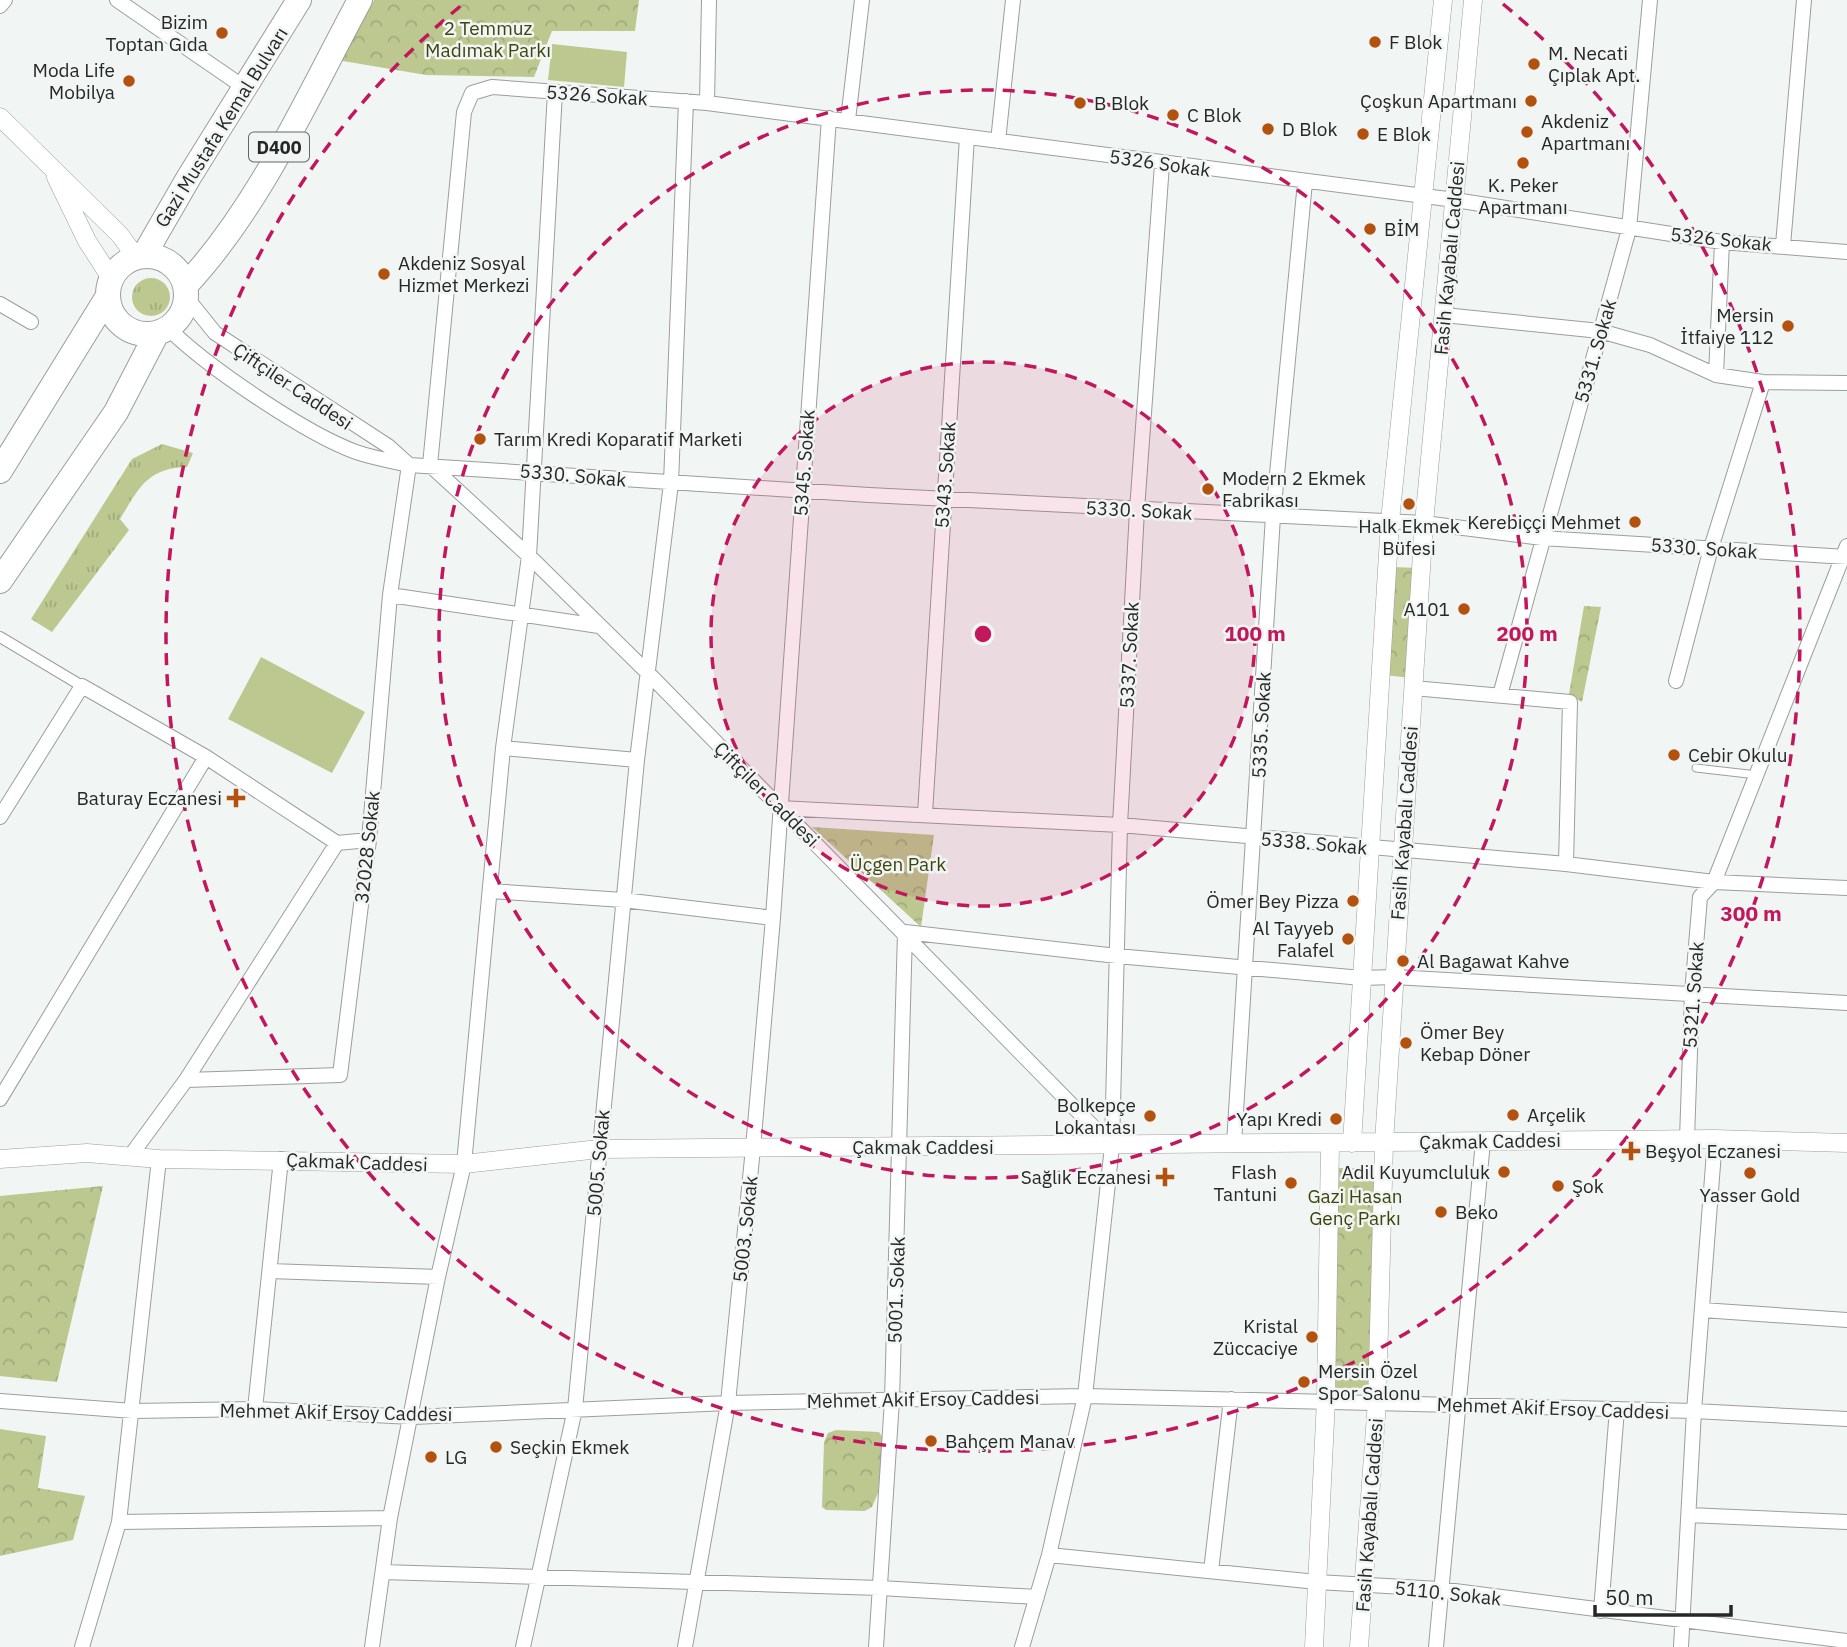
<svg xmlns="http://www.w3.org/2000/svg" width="1847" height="1647" font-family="'IBM Plex Sans',sans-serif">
<defs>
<pattern id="grass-tufts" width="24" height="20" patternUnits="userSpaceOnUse" patternTransform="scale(1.75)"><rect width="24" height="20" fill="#bcc88f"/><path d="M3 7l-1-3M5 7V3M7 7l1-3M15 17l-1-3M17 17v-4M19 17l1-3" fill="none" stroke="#a1ac7b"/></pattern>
<pattern id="forest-crowns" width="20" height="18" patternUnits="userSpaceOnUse" patternTransform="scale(1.75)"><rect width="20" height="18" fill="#bcc88f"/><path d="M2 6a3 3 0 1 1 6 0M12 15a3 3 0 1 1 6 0" fill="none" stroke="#a1ac7b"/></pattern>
</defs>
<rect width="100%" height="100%" fill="#f1f5f3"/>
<path fill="url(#grass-tufts)" d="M132 297a19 19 0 1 1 38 0a19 19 0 1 1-38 0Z
M162,444L193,453L187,467C147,468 139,488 120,519L129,530L52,632L31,619L132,459Z"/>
<path fill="url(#forest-crowns)" d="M374,0H639L635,31H552L534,77L426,75L337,60Z
M1393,567L1417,568L1411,678L1385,675Z
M1584,606L1601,607L1582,702L1569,694Z
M812,827L934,835L921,927Z
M1336,1168H1376L1371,1388H1333Z
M103,1186L57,1382L0,1376V1196Z
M0,1429L46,1436L38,1488L85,1496L73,1540L0,1556Z
M836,1430L879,1432L883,1438L878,1493L872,1507L865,1511L826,1510L822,1507L824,1442L828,1433Z"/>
<path fill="#bcc88f" d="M552,44L627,52L624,87L548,80Z
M261,657L365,712L332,773L228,719Z"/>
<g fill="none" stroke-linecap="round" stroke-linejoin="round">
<g stroke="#9a9e9c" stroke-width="9">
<path id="service" d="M1696,768L1757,775"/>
</g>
<g stroke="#9a9e9c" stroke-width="12">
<path id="pedestrian" d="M0,637L82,686"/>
</g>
<g stroke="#9a9e9c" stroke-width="16">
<path id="minor" d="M117,0L245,88
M0,6L5,0
M707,103L709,0
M848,120L862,0
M998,141L1013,0
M1783,245L1804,0
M186,297L215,333L388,446L408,464
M0,304L31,322
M1444,315L1600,331L1650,345L1716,375L1763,382L1847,383
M168,328C206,366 306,434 356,452C373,458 392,461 409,465L869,495L1424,523L1542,538L1847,557
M1716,375L1722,242
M430,465L464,112L472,93L492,87L707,103L1455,200L1722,242L1847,252
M430,465L529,556L649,674L1112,1146
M390,595L599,626
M1676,681L1711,548L1763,382
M1413,688L1570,702L1566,864
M1500,695L1629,229L1650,0
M503,748L637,760
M779,808L1120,825L1566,864L1714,882L1847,888
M925,814L967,137
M0,817L82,686L206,757L337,843
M490,891L623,900L773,918
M905,932L1117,956L1362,978L1394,977L1847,1003
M186,1080L340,1075L369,840L390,595L409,465
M0,1099L206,757
M1687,1139L1692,994L1700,897L1714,882L1847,546
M1234,1144L1273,516L1305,182
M131,1155L186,1080L337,843L369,840
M270,1271L438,1277
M1702,1310L1847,1320
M0,1401L133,1411L255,1409L412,1417L728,1403L1085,1396L1694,1411L1847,1419
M255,1409L281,1159
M1689,1515L1847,1522
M119,1522L390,1518
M1049,1555L1317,1582L1439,1589L1847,1641
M1211,1571L1231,1399
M383,1572L880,1588L1037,1597
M1601,1611L1617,1409
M82,1647L119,1522L159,1159
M372,1647L390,1518L438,1277L464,1164L503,748L529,556L555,92
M523,1647L575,1409L637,760L671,483L686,101
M685,1647L728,1403L753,1148L773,918L829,118
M876,1647L892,1400L905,932
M1022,1647L1049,1555L1085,1396L1112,1146L1120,825L1137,510L1162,164
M1436,1647L1483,1141
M1681,1647L1694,1411L1715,1139"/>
</g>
<g stroke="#9a9e9c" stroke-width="19">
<path id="tertiary" d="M0,117L120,235L136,257
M56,177L87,241L111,278
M1352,1143L1390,521L1443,0
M0,1159L87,1153L159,1159L464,1164L599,1149L1715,1139L1847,1143
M1314,1647L1326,1400L1330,1143
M1359,1647L1377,1402L1384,1142L1424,523L1473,0"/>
</g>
<g stroke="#9a9e9c" stroke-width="26">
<path id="trunk" d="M144,255L189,177L299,0
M108 295a39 39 0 1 1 78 0a39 39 0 1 1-78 0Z
M186,285C260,206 308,96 360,0
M0,471L108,296
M0,581L116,412L157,333"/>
</g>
<use href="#service" stroke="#fff" stroke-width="7"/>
<use href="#pedestrian" stroke="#fff" stroke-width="10"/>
<use href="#minor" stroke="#fff" stroke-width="14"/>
<use href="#tertiary" stroke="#fff" stroke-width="18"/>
<use href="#trunk" stroke="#fff" stroke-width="24"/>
</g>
<circle cx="983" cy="634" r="272" fill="#c2185b" fill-opacity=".12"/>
<g fill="none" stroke="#c2185b" stroke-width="3.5" stroke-dasharray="12 9">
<circle cx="983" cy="634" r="272"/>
<circle cx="983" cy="634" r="544"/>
<path d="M1503 4A817 817 0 1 1 463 4"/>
</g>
<g fill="#b3520f" stroke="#f1f5f3" stroke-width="2.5">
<circle cx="222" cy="33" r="7"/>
<circle cx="1375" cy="42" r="7"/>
<circle cx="1534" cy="64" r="7"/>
<circle cx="129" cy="81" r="7"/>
<circle cx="1531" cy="101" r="7"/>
<circle cx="1080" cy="103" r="7"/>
<circle cx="1173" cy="115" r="7"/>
<circle cx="1268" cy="129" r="7"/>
<circle cx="1527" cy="132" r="7"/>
<circle cx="1363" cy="134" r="7"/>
<circle cx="1523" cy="163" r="7"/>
<circle cx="1370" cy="229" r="7"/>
<circle cx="384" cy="274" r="7"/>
<circle cx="1788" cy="326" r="7"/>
<circle cx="480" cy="439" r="7"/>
<circle cx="1208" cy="489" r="7"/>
<circle cx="1409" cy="504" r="7"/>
<circle cx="1635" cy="522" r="7"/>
<circle cx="1464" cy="609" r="7"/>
<circle cx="1674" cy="755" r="7"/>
<path d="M232.5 787.5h7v7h7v7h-7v7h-7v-7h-7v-7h7z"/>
<circle cx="1353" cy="901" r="7"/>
<circle cx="1348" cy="939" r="7"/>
<circle cx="1403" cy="961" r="7"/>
<circle cx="1406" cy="1043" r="7"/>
<circle cx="1513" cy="1115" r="7"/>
<circle cx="1150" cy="1116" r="7"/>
<circle cx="1336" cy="1119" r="7"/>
<path d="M1627.5 1140.5h7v7h7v7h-7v7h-7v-7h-7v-7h7z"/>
<circle cx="1504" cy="1172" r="7"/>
<circle cx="1750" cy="1173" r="7"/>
<path d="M1161.5 1166.5h7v7h7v7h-7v7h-7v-7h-7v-7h7z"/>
<circle cx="1291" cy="1183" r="7"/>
<circle cx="1558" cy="1186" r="7"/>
<circle cx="1441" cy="1212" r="7"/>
<circle cx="1312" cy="1337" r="7"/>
<circle cx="1304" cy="1382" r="7"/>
<circle cx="931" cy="1441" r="7"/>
<circle cx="496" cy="1447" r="7"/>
<circle cx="431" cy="1457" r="7"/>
</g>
<g text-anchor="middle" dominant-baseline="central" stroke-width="5" stroke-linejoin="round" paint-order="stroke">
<rect fill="#f1f5f3" stroke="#636664" stroke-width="2" x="249" y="132.5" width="60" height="29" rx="5"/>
<g font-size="18" font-weight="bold" fill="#262827">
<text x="279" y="147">D400</text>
</g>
<g font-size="19" fill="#262827" stroke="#f1f5f3" text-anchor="start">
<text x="208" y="22" text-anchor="end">Bizim<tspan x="208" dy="22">Toptan Gıda</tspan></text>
<text x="1389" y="42">F Blok</text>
<text x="1548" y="53">M. Necati<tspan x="1548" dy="22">Çıplak Apt.</tspan></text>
<text x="115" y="70" text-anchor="end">Moda Life<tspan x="115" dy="22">Mobilya</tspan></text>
<text x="1517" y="101" text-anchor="end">Çoşkun Apartmanı</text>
<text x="1094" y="103">B Blok</text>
<text x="1187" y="115">C Blok</text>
<text x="1541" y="121">Akdeniz<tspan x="1541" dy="22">Apartmanı</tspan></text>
<text x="1282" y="129">D Blok</text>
<text x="1377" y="134">E Blok</text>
<text x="1523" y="185" text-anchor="middle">K. Peker<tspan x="1523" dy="22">Apartmanı</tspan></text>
<text x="1384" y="229">BİM</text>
<text x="398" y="263">Akdeniz Sosyal<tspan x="398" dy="22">Hizmet Merkezi</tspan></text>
<text x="1774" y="315" text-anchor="end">Mersin<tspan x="1774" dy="22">İtfaiye 112</tspan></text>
<text x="494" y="439">Tarım Kredi Koparatif Marketi</text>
<text x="1222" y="478">Modern 2 Ekmek<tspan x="1222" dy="22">Fabrikası</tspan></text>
<text x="1621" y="522" text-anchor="end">Kerebiççi Mehmet</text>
<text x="1409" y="526" text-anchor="middle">Halk Ekmek<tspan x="1409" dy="22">Büfesi</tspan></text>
<text x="1450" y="609" text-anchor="end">A101</text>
<text x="1688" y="755">Cebir Okulu</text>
<text x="222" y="798" text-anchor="end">Baturay Eczanesi</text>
<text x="1339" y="901" text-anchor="end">Ömer Bey Pizza</text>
<text x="1334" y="928" text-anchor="end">Al Tayyeb<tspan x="1334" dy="22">Falafel</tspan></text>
<text x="1417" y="961">Al Bagawat Kahve</text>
<text x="1420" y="1032">Ömer Bey<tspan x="1420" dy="22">Kebap Döner</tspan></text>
<text x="1136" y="1105" text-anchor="end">Bolkepçe<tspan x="1136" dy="22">Lokantası</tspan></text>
<text x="1527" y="1115">Arçelik</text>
<text x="1322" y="1119" text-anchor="end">Yapı Kredi</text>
<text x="1645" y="1151">Beşyol Eczanesi</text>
<text x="1277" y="1172" text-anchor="end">Flash<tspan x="1277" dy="22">Tantuni</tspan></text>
<text x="1490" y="1172" text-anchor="end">Adil Kuyumcluluk</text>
<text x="1151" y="1177" text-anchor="end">Sağlık Eczanesi</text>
<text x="1572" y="1186">Şok</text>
<text x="1750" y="1195" text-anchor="middle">Yasser Gold</text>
<text x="1455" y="1212">Beko</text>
<text x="1298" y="1326" text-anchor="end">Kristal<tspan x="1298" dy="22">Züccaciye</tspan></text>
<text x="1318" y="1371">Mersin Özel<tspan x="1318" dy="22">Spor Salonu</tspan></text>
<text x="945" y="1441">Bahçem Manav</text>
<text x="510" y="1447">Seçkin Ekmek</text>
<text x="445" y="1457">LG</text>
</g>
<g font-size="19" fill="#3c450e" stroke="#f1f5f3">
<text x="488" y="28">2 Temmuz<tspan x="488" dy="22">Madımak Parkı</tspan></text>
<text x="898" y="864">Üçgen Park</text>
<text x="1355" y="1196">Gazi Hasan<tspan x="1355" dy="22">Genç Parkı</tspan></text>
</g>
<g font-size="19" fill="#262827" stroke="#f1f5f3">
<text transform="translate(597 95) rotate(4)">5326 Sokak</text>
<text transform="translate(221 127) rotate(-58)">Gazi Mustafa Kemal Bulvarı</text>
<text transform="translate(1160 163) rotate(8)">5326 Sokak</text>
<text transform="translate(1721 239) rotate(6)">5326 Sokak</text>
<text transform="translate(1449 258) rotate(-85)">Fasih Kayabalı Caddesi</text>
<text transform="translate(1595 351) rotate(-74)">5331. Sokak</text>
<text transform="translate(293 386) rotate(34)">Çiftçiler Caddesi</text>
<text transform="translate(804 463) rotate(-86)">5345. Sokak</text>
<text transform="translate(573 475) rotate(5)">5330. Sokak</text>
<text transform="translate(945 475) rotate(-86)">5343. Sokak</text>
<text transform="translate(1139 510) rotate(3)">5330. Sokak</text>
<text transform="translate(1704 548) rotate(4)">5330. Sokak</text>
<text transform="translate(1129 655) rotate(-87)">5337. Sokak</text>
<text transform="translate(1261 725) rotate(-87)">5335. Sokak</text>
<text transform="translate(767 794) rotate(45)">Çiftçiler Caddesi</text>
<text transform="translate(1404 823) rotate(-86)">Fasih Kayabalı Caddesi</text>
<text transform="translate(1314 843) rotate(5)">5338. Sokak</text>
<text transform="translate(367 847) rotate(-84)">32028 Sokak</text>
<text transform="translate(1693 995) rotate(-86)">5321. Sokak</text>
<text transform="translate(1490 1141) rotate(-1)">Çakmak Caddesi</text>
<text x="923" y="1147">Çakmak Caddesi</text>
<text transform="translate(357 1162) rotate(2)">Çakmak Caddesi</text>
<text transform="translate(598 1163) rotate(-85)">5005. Sokak</text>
<text transform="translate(745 1229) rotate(-84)">5003. Sokak</text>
<text transform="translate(896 1290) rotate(-88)">5001. Sokak</text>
<text transform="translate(923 1399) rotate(-1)">Mehmet Akif Ersoy Caddesi</text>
<text transform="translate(1553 1408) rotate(2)">Mehmet Akif Ersoy Caddesi</text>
<text transform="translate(336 1412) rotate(1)">Mehmet Akif Ersoy Caddesi</text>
<text transform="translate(1369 1515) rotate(-86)">Fasih Kayabalı Caddesi</text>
<text transform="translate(1448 1593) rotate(6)">5110. Sokak</text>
</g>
</g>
<circle cx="983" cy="634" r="10" fill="#c2185b" stroke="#f1f5f3" stroke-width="3.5"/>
<g font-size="21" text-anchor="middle" font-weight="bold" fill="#c2185b" stroke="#f1f5f3" stroke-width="5" stroke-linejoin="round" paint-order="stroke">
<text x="1255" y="641">100 m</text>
<text x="1527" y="641">200 m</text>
<text x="1751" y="921">300 m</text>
</g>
<path d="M1595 1605v10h136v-10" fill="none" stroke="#262827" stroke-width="3.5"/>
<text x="1605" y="1605" font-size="21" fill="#262827" stroke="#f1f5f3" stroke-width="5" paint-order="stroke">50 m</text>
</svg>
